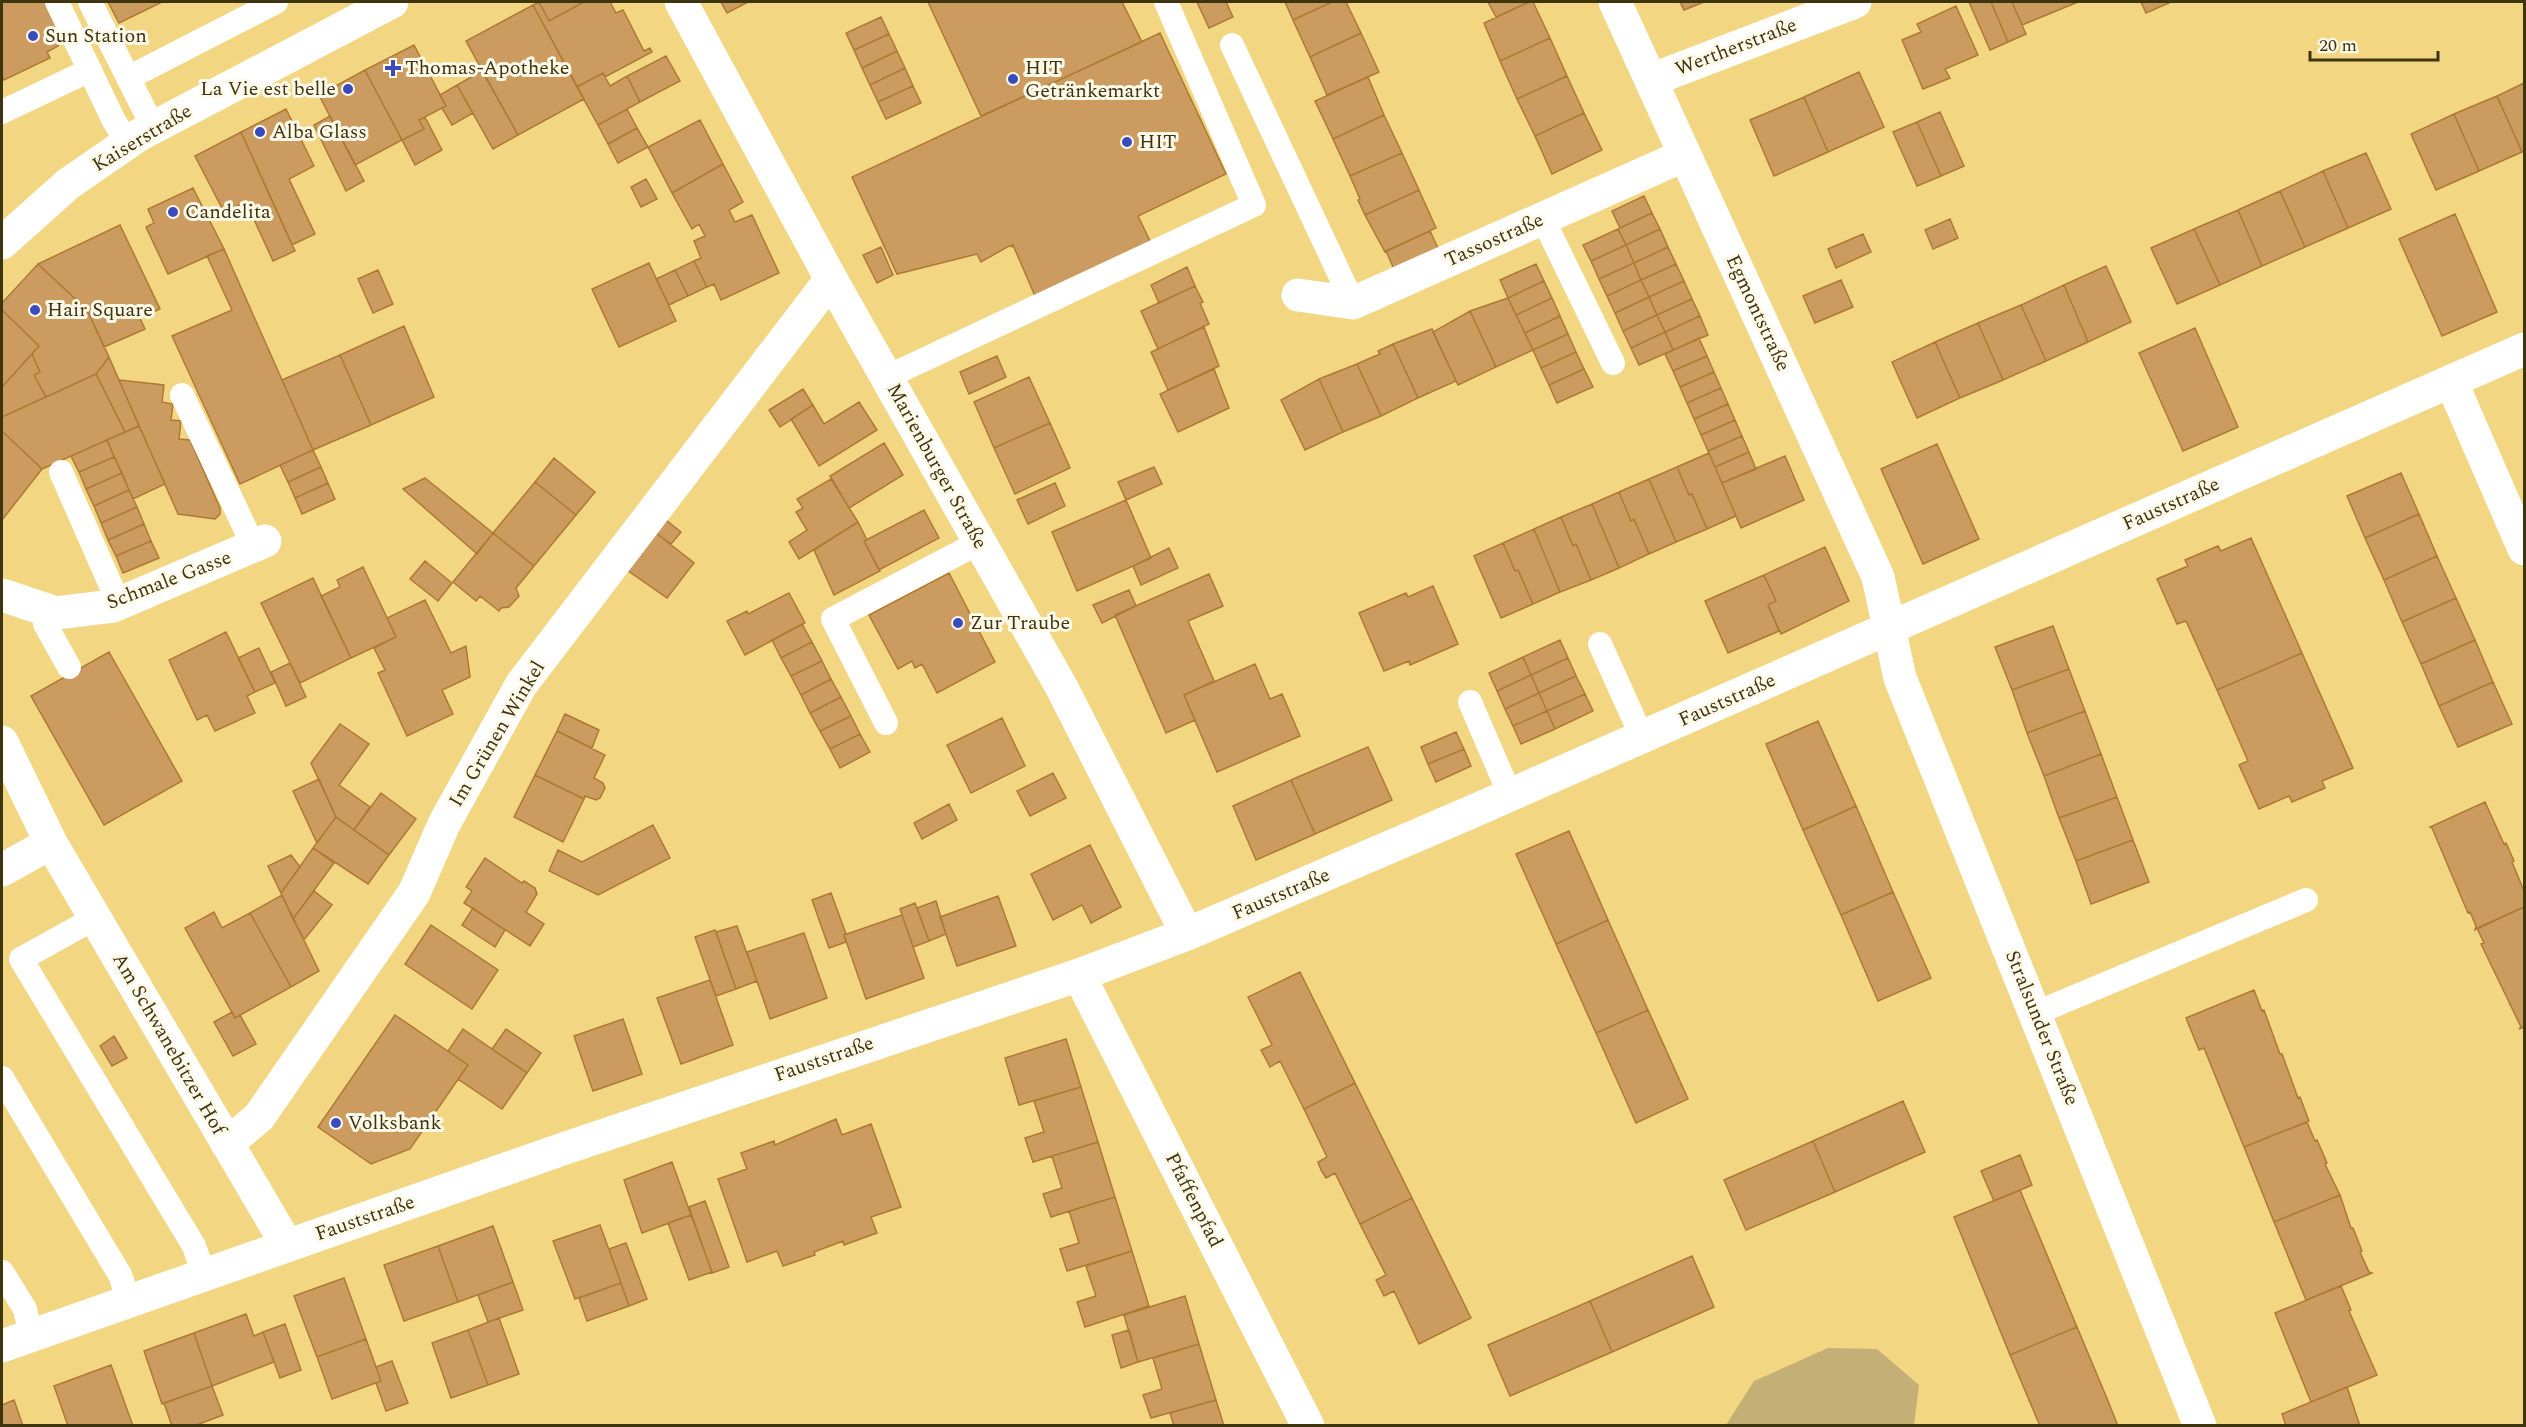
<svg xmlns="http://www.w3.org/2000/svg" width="2526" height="1427" font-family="Spectral,serif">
<rect width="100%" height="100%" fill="#f2d682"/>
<path fill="#c4b076" d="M1828,1348L1877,1349L1919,1385L1914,1425H1726L1754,1381Z"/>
<path fill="#cb9b5f" stroke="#ae7a33" stroke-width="1.5" d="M2,2H54L62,33L58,46L47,52L50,58L4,80L2,75Z
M108,2H162L119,23Z
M539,2L549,21L584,2H610L616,13L623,10L644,51L650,48L652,52L605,77L603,73L577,87L533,5Z
M539,2H584L549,21Z
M721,2H748L727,13Z
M928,2H1122L1142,42L981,116Z
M1197,2H1226L1233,17L1209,28Z
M1285,2H1332L1293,20Z
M1332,2H1346L1361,33L1310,57L1293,20Z
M1488,2H1529L1496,17Z
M1529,2H1533L1550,38L1500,61L1484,23Z
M1680,2H1704L1684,10Z
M1969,2H1991L2008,42L1990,50Z
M1991,2H2012L2026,34L2008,42Z
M2012,2H2078L2022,25Z
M2141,2H2169V3L2146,13Z
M533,5L584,99L518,135L466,41Z
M1956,6L1978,55L1945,69L1950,78L1923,89L1902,40L1921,32L1917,24Z
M881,17L889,34L854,50L846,33Z
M1160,33L1226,174L1138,216L1151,243L1035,296L1013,245H1012L1013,247L1009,246L981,262L977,254L897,274L852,177Z
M1361,33L1379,72L1327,95L1310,57Z
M889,34L897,51L862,68L854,50Z
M1550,38L1567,76L1517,99L1500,61Z
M414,45L446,106L419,120L424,129L402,140L365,70Z
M897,51L905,68L870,85L862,68Z
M666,56L680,81L640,102L627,76Z
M905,68L913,86L878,102L870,85Z
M365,70L402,140L355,165L319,95Z
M482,71L518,135L493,149L457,85Z
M1859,72L1884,127L1828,152L1804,97Z
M603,73L610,86L627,76L640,102L598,125L577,87Z
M1567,76L1584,113L1535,136L1517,99Z
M1368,77L1384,115L1333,139L1315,101Z
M2524,83V151L2522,152L2497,96Z
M457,85L473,113L452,125L442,108L446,106L440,95Z
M913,86L921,103L886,119L878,102Z
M2497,96L2522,152L2479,171L2454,114Z
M1804,97L1828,152L1774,176L1750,120Z
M286,109L314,166L289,179L315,234L292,245L241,132Z
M627,109L637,128L608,144L598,125Z
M1940,112L1964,166L1941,176L1917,122Z
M1584,113L1602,150L1552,174L1535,136Z
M2454,114L2479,171L2436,190L2411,134Z
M1384,115L1402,153L1350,176L1333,139Z
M330,116L364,181L346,191L314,125Z
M425,117L442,150L415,165L402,140L424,129L419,120Z
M700,120L723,164L672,193L648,147Z
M1917,122L1941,176L1917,186L1893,132Z
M637,128L648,147L618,163L608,144Z
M241,132L295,251L273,261L246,202L224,212L195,156Z
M1402,153L1419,190L1365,215L1358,200L1360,199L1350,176Z
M2366,153L2391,209L2348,228L2323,171Z
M723,164L743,202L729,210L735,222L752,215L779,273L721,300L714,284L707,287L694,261L701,258L694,241L705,236L699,224L692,229L672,193Z
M2323,171L2348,228L2305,247L2280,191Z
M646,179L657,199L641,207L631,187Z
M193,188L224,249L168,274L146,227L154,223L148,209Z
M1419,190L1436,228L1385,252L1365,215Z
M2280,191L2305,247L2262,266L2238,210Z
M1644,196L1652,213L1620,228L1612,211Z
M2238,210L2262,266L2220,285L2194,229Z
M1652,213L1660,229L1626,245L1618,229Z
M2455,214L2497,312L2442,336L2399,239Z
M1950,219L1958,238L1933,249L1925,230Z
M120,225L160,309L140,318L145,329L104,347L87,310L38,264Z
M1618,229L1626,245L1591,261L1583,245Z
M1660,229L1668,247L1634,263L1626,245Z
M2194,229L2220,285L2177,304L2151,248Z
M1430,231L1438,248L1394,269L1386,251Z
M1863,234L1871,252L1836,268L1828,249Z
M1626,245L1634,263L1599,279L1591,261Z
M881,247L893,275L877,283L863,255Z
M1668,247L1676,264L1641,280L1634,263Z
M224,249L313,450L240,484L172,336L232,310L207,256Z
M694,261L707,287L688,296L675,270Z
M649,263L676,321L619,347L592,289Z
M1634,263L1641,280L1607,296L1599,279Z
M38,264L87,310L109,357L96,374L46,397L34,375L40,372L32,354L39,346L2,310V303Z
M1536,264L1544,281L1508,298L1500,280Z
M1676,264L1684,281L1649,297L1641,280Z
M2106,266L2131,322L2088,342L2064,285Z
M1187,267L1195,286L1159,303L1151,285Z
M378,270L393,304L373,313L358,279Z
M675,270L688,296L669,305L656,279Z
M1641,280L1649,297L1615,313L1607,296Z
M1841,280L1853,307L1815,323L1803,296Z
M1544,281L1552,298L1516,315L1508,298Z
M1684,281L1692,299L1657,315L1649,297Z
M2064,285L2088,342L2046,361L2021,305Z
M1195,286L1203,302L1200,303L1209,324L1158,349L1141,311Z
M1649,297L1657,315L1623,331L1615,313Z
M1508,298L1533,350L1496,367L1470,311Z
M1552,298L1560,316L1525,333L1516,315Z
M1692,299L1700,316L1665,332L1657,315Z
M2021,305L2046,361L2003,380L1978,323Z
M2,310L39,346L2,387Z
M1470,311L1496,367L1458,385L1433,332Z
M1657,315L1665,332L1631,348L1623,331Z
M1560,316L1568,334L1533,350L1525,333Z
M1700,316L1708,335L1673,350L1665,332Z
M1978,323L2003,380L1960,398L1935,342Z
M404,326L434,397L371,425L340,355Z
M1204,327L1219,366L1168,390L1151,352Z
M2195,328L2238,427L2183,451L2139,353Z
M1432,329L1456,381L1418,398L1393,344Z
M1665,332L1673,350L1639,365L1631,348Z
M1568,334L1576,352L1541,368L1533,350Z
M1699,338L1707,356L1673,371L1665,354Z
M1935,342L1960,398L1917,418L1892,362Z
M1393,344L1418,398L1381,416L1357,364L1380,354L1378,351Z
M1576,352L1584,369L1549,385L1541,368Z
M32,354L40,372L34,375L46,397L2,417V387Z
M340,355L371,425L313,450L282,380Z
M997,356L1006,377L969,394L960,372Z
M1707,356L1714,372L1680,387L1673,371Z
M109,357L139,426L125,432L96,374Z
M1357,364L1381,416L1343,432L1319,379Z
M1214,369L1229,408L1178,432L1160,394Z
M1584,369L1593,387L1557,403L1549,385Z
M1714,372L1721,388L1687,403L1680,387Z
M96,374L125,432L42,469L2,431V417Z
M1029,377L1050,423L994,448L974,402Z
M1319,379L1343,432L1305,450L1281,400Z
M119,380L164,385L162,402L173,404L171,420L181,421L179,439L190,440L220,508V514L215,519L178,514Z
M1721,388L1728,404L1694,419L1687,403Z
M803,389L813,405L780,427L769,410Z
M859,402L877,430L819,466L791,419L813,405L824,424Z
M1728,404L1735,420L1701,435L1694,419Z
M1735,420L1742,436L1708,451L1701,435Z
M1050,423L1070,468L1015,494L994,448Z
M139,426L165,484L133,499L107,440Z
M2,431L42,469L2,520Z
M1742,436L1749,452L1715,467L1708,451Z
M107,440L114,457L79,472L71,456Z
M884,443L903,475L849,508L830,476Z
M1937,444L1979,539L1923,564L1881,469Z
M313,450L321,467L288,482L280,465Z
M1749,452L1756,469L1722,483L1715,467Z
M1709,453L1736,516L1707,529L1692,494L1689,495L1677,467Z
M1785,456L1804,500L1741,528L1722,483Z
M114,457L122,473L86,489L79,472Z
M554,458L595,492L576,515L535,482Z
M321,467L328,483L295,498L288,482Z
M1154,467L1162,484L1126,500L1118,482Z
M1677,467L1689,495L1692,494L1707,529L1676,542L1649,479Z
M122,473L129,490L94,506L86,489Z
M2401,473L2419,514L2365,538L2347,496Z
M425,478L493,533L477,554L403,489Z
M831,479L858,522L799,559L789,542L807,530L796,512L803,508L797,499Z
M1649,479L1676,542L1649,554L1634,519L1631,521L1619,492Z
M535,482L576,515L534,566L493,533Z
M328,483L335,499L302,514L295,498Z
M1055,483L1065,506L1028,524L1017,500Z
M129,490L137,507L101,523L94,506Z
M1619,492L1631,521L1634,519L1649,554L1619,568L1592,504Z
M1126,500L1151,558L1077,591L1052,532Z
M1592,504L1619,568L1591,580L1576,544L1573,546L1561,517Z
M137,507L144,524L108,540L101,523Z
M924,510L939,538L879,570L864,541Z
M2419,514L2437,556L2384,580L2365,538Z
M1561,517L1573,546L1576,544L1591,580L1560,592L1534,529Z
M666,520L681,532L671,544L656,533Z
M858,522L867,540L864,541L880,571L834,595L814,550Z
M144,524L151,541L116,556L108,540Z
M1534,529L1560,592L1533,604L1518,570L1515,571L1503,543Z
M493,533L534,566L516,588L519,596L509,607L501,608L499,611L480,596L476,601L453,582Z
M656,533L694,563L667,598L627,570Z
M2251,538L2302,653L2217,690L2186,621L2177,624L2157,579L2188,566L2185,560L2218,546L2221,551Z
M151,541L159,558L123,573L116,556Z
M1503,543L1515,571L1518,570L1533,604L1501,618L1474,556Z
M1825,547L1849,601L1781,634L1768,605L1776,601L1764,575Z
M1169,548L1178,568L1141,585L1133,566Z
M2437,556L2456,598L2402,622L2384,580Z
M425,561L452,583L438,601L410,579Z
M363,567L396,637L351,658L321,596L340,587L337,580Z
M949,573L995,662L937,693L922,664L915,668L912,661L898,669L869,615Z
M1209,574L1223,606L1188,621L1214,681L1184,695L1195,720L1166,733L1115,615Z
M1764,575L1776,601L1768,605L1779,631L1728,653L1705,601Z
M313,578L351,658L300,683L261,603Z
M1433,586L1458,644L1410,665L1409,661L1384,671L1359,613L1406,593L1408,597Z
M1129,590L1136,606L1102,623L1093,605Z
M789,593L805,623L745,655L727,621L747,611L748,614Z
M2456,598L2475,640L2421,664L2402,622Z
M425,600L451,653L466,646L470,677L442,690L453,714L407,736L378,673L385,670L374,648L396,637L387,618Z
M802,624L812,642L781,658L772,640Z
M2053,626L2069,669L2012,690L1995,647Z
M226,632L255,692L247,696L255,713L215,731L207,715L197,720L169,660Z
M1560,640L1568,658L1531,675L1523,657Z
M2475,640L2493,682L2439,706L2421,664Z
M812,642L822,661L791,676L781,658Z
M259,648L275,683L255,692L238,658Z
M109,652L182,781L104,825L31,696Z
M2302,653L2353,768L2322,781L2325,788L2292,802L2289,796L2259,809L2239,765L2248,761L2217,690Z
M1523,657L1531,675L1497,691L1489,673Z
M1568,658L1576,676L1539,693L1531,675Z
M822,661L831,679L801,695L791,676Z
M290,663L306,697L286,706L271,672Z
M1255,664L1270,699L1282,694L1300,736L1217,772L1184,695Z
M2069,669L2085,711L2027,733L2012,690Z
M1531,675L1539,693L1505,709L1497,691Z
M1576,676L1585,694L1547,711L1539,693Z
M831,679L841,697L810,713L801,695Z
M2493,682L2512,724L2458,747L2439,706Z
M1539,693L1547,711L1513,726L1505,709Z
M1585,694L1593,711L1555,729L1547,711Z
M841,697L851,716L820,731L810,713Z
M1547,711L1555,729L1521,744L1513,726Z
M2085,711L2101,754L2044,776L2027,733Z
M565,714L599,730L592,748L557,731Z
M851,716L860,734L830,749L820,731Z
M1002,718L1025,766L971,793L947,745Z
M1818,721L1856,806L1803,830L1766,744Z
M340,724L369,744L339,785L370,807L354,830L336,817L311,763Z
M557,731L605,755L594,778L603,783L605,788L600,798L596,800L585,796L584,799L535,775Z
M1456,732L1464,749L1428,764L1421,747Z
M860,734L870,752L840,768L830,749Z
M1368,747L1392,800L1315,834L1291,780Z
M1464,749L1471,766L1436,782L1428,764Z
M2101,754L2117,797L2059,818L2044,776Z
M1053,773L1066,798L1030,816L1017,791Z
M535,775L584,799L563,842L514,817Z
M319,779L336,817L317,843L293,791Z
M1291,780L1315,834L1256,860L1233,806Z
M381,793L416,819L389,855L354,830Z
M2117,797L2133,840L2076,861L2059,818Z
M2485,802L2504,844L2506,843L2514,861L2512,862L2524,891V907L2475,930L2476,926L2470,912L2468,913L2432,828L2430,827Z
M949,804L957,820L922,839L914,823Z
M1856,806L1893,892L1841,915L1803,830Z
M336,817L389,855L368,884L313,848Z
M653,825L670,858L598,895L549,871L558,850L582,862Z
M1569,831L1608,920L1556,944L1516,854Z
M2133,840L2149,882L2091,904L2076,861Z
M1090,845L1121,907L1091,923L1082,905L1053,920L1031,874Z
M313,848L334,863L293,919L281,893Z
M291,855L300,867L281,893L268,866Z
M485,858L522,883L524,881L535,888L537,894L526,912L544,924L530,946L464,903L472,891L466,887Z
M314,891L332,905L304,940L293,919Z
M1893,892L1931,978L1878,1001L1841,915Z
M831,893L846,934L844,935L846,942L829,948L812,900Z
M282,895L319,971L291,987L250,913Z
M998,896L1016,946L957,966L940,917Z
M936,901L946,934L929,941L917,908Z
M915,903L929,941L913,947L900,909Z
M2524,907V1027L2519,1029L2521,1027L2481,944L2484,943L2477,928Z
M473,908L505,930L495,947L462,925Z
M214,912L222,928L250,913L291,987L235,1018L185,928Z
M902,915L924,978L866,999L844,935Z
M1608,920L1648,1010L1596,1033L1556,944Z
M431,925L498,970L472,1009L405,964Z
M737,926L757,981L736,989L716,932Z
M715,930L736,989L716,996L695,937Z
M804,933L827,998L770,1019L747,952Z
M1300,972L1355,1083L1304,1109L1280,1061L1270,1067L1261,1050L1272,1045L1248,997Z
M710,980L733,1045L681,1064L657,998Z
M2254,990L2262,1011L2264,1010L2280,1054H2282L2298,1098L2300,1097L2309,1121L2244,1147L2204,1048L2199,1050L2186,1018Z
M1648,1010L1688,1099L1636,1123L1596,1033Z
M232,1012L235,1018L240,1015L256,1044L233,1056L214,1022Z
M395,1015L468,1065L410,1149L371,1164L318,1127Z
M623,1019L642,1074L593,1091L574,1036Z
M463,1029L527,1073L502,1109L458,1079L468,1065L448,1051Z
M506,1029L541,1053L527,1073L492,1049Z
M114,1036L127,1058L112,1066L100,1046Z
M1066,1039L1081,1087L1019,1105L1005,1058Z
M1355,1083L1412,1198L1360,1224L1335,1173L1326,1178L1321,1170L1318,1162L1327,1157L1304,1109Z
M1081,1087L1098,1142L1033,1162L1025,1138L1044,1132L1034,1101Z
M1903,1101L1925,1152L1835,1192L1813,1141Z
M836,1119L842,1135L871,1124L901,1207L871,1217L877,1233L844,1245L843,1241L814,1252L815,1255L783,1266L777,1251L747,1262L718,1179L747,1169L741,1153L774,1141L775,1145Z
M2307,1122L2315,1141L2317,1140L2327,1163L2325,1164L2340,1195L2274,1222L2244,1147Z
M1813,1141L1835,1192L1746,1230L1724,1180Z
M1098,1142L1115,1197L1051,1217L1043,1194L1062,1188L1052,1156Z
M2020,1155L2032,1185L1994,1201L1981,1171Z
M672,1162L691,1215L642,1233L624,1180Z
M2020,1190L2077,1327L2010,1355L1954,1217Z
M2340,1195L2351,1228H2353L2362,1251L2360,1252L2369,1272L2372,1273L2306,1300L2274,1222Z
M1115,1197L1132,1251L1067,1271L1060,1249L1079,1243L1069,1211Z
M1412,1198L1471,1318L1419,1344L1394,1291L1384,1296L1376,1280L1386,1275L1360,1224Z
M705,1201L729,1267L712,1273L689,1207Z
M691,1215L712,1272L689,1280L668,1223Z
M600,1225L621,1283L575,1299L553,1241Z
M493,1226L513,1282L458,1302L438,1246Z
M626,1243L647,1299L629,1306L609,1249Z
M438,1246L458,1302L404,1321L384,1265Z
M1132,1251L1149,1306L1085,1327L1077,1302L1096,1296L1086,1266Z
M1692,1256L1714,1307L1612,1352L1590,1301Z
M344,1278L366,1339L317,1357L294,1296Z
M513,1282L523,1310L488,1322L478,1295Z
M621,1283L629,1306L587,1321L579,1298Z
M2341,1286L2351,1310L2349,1311L2377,1375L2311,1402L2275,1313Z
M1185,1296L1199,1344L1138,1362L1124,1315Z
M1590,1301L1612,1352L1510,1396L1488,1345Z
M246,1314L254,1336L263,1332L274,1362L212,1386L194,1333Z
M499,1318L519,1374L488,1385L468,1330Z
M285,1324L301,1370L280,1378L263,1332Z
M2077,1327L2106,1396L2118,1426H2040L2010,1355Z
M468,1330L488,1385L451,1398L432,1343Z
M1129,1330L1138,1362L1121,1368L1112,1335Z
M194,1333L212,1386L162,1404L144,1351Z
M366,1339L381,1381L332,1399L317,1357Z
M1199,1344L1216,1400L1151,1418L1143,1395L1162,1389L1153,1358Z
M392,1361L408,1403L386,1411L376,1383L381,1381L376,1367Z
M111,1365L133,1426H68L54,1386Z
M212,1386L223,1415L194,1426H172L164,1403Z
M2347,1387L2360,1426H2286L2282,1414Z
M14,1400L23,1426H2V1405Z
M1216,1400L1224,1426H1174L1170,1413Z"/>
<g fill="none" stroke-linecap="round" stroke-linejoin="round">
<path stroke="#fff" stroke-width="24" d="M57,2L114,121L128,143
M90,2L153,127
M1232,45L1353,303
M128,78L276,2
M2,112L90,70
M1543,219L1613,363
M887,377L1254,205L1166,2
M182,395L254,547
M61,472L119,604
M45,609V624L69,667
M1600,644L1642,737
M1470,702L1510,795
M886,723L833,619L980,542
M95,918L21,959L194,1246L204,1275
M2036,1013L2306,900
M2,1078L120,1275L129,1301
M2,1272L25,1309L31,1336"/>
<path stroke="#fff" stroke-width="33" d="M681,2L831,279L1062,688L1187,934
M1615,2L1878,577L1900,678L2200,1426
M1651,80L1855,2
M1298,295L1353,303L1685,155
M2451,381L2524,549
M2,595L56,613L113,606L265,541
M2,742L51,843L287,1245
M2,870L51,843
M1079,975L1308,1426
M227,1144L259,1117L414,893L444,824L521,685L831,279
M2,1346L557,1151L1079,975L1187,934L1469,813L2524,349"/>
<path stroke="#fff" stroke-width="33" d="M2,243L68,184L139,135L392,2"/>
</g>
<g fill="#3a4bbe" stroke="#fef9e9" stroke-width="2">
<circle cx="33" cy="36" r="6"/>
<path d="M390 59h6v6h6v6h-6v6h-6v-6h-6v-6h6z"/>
<circle cx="1013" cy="79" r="6"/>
<circle cx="348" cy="89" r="6"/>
<circle cx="260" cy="132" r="6"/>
<circle cx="1127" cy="142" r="6"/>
<circle cx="173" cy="212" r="6"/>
<circle cx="35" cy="310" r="6"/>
<circle cx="958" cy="623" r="6"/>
<circle cx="336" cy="1123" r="6"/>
</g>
<g text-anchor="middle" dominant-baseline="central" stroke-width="6" stroke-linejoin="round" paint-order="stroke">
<g font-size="20" fill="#3f3410" stroke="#fef9e9" text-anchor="start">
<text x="45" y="36">Sun Station</text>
<text x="405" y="68">Thomas-Apotheke</text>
<text x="1025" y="68">HIT<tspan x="1025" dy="23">Getränkemarkt</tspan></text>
<text x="336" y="89" text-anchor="end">La Vie est belle</text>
<text x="272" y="132">Alba Glass</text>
<text x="1139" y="142">HIT</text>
<text x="185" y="212">Candelita</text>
<text x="47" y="310">Hair Square</text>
<text x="970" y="623">Zur Traube</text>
<text x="348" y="1123">Volksbank</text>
</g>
<g font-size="20" fill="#3f3410" stroke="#fef9e9">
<text transform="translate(1736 47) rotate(-21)">Wertherstraße</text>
<text transform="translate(142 138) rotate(-31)">Kaiserstraße</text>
<text transform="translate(1494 240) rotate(-24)">Tassostraße</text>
<text transform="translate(1758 313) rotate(65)">Egmontstraße</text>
<text transform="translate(937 466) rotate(61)">Marienburger Straße</text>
<text transform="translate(2171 504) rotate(-24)">Fauststraße</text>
<text transform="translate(169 580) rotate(-21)">Schmale Gasse</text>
<text transform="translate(1727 700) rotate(-24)">Fauststraße</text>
<text transform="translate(497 734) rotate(-59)">Im Grünen Winkel</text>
<text transform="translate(1281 894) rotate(-23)">Fauststraße</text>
<text transform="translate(2042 1028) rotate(68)">Stralsunder Straße</text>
<text transform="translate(169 1044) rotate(60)">Am Schwanebitzer Hof</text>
<text transform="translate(824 1059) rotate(-19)">Fauststraße</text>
<text transform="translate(1194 1200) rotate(63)">Pfaffenpfad</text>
<text transform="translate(365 1218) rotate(-19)">Fauststraße</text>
</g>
</g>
<rect width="2526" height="1427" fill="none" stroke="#3f3410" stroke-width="6"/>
<path d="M2310 51v9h128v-9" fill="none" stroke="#3f3410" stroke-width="3"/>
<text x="2319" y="51" font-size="18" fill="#3f3410" stroke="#fef9e9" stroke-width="4.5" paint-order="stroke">20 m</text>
</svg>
